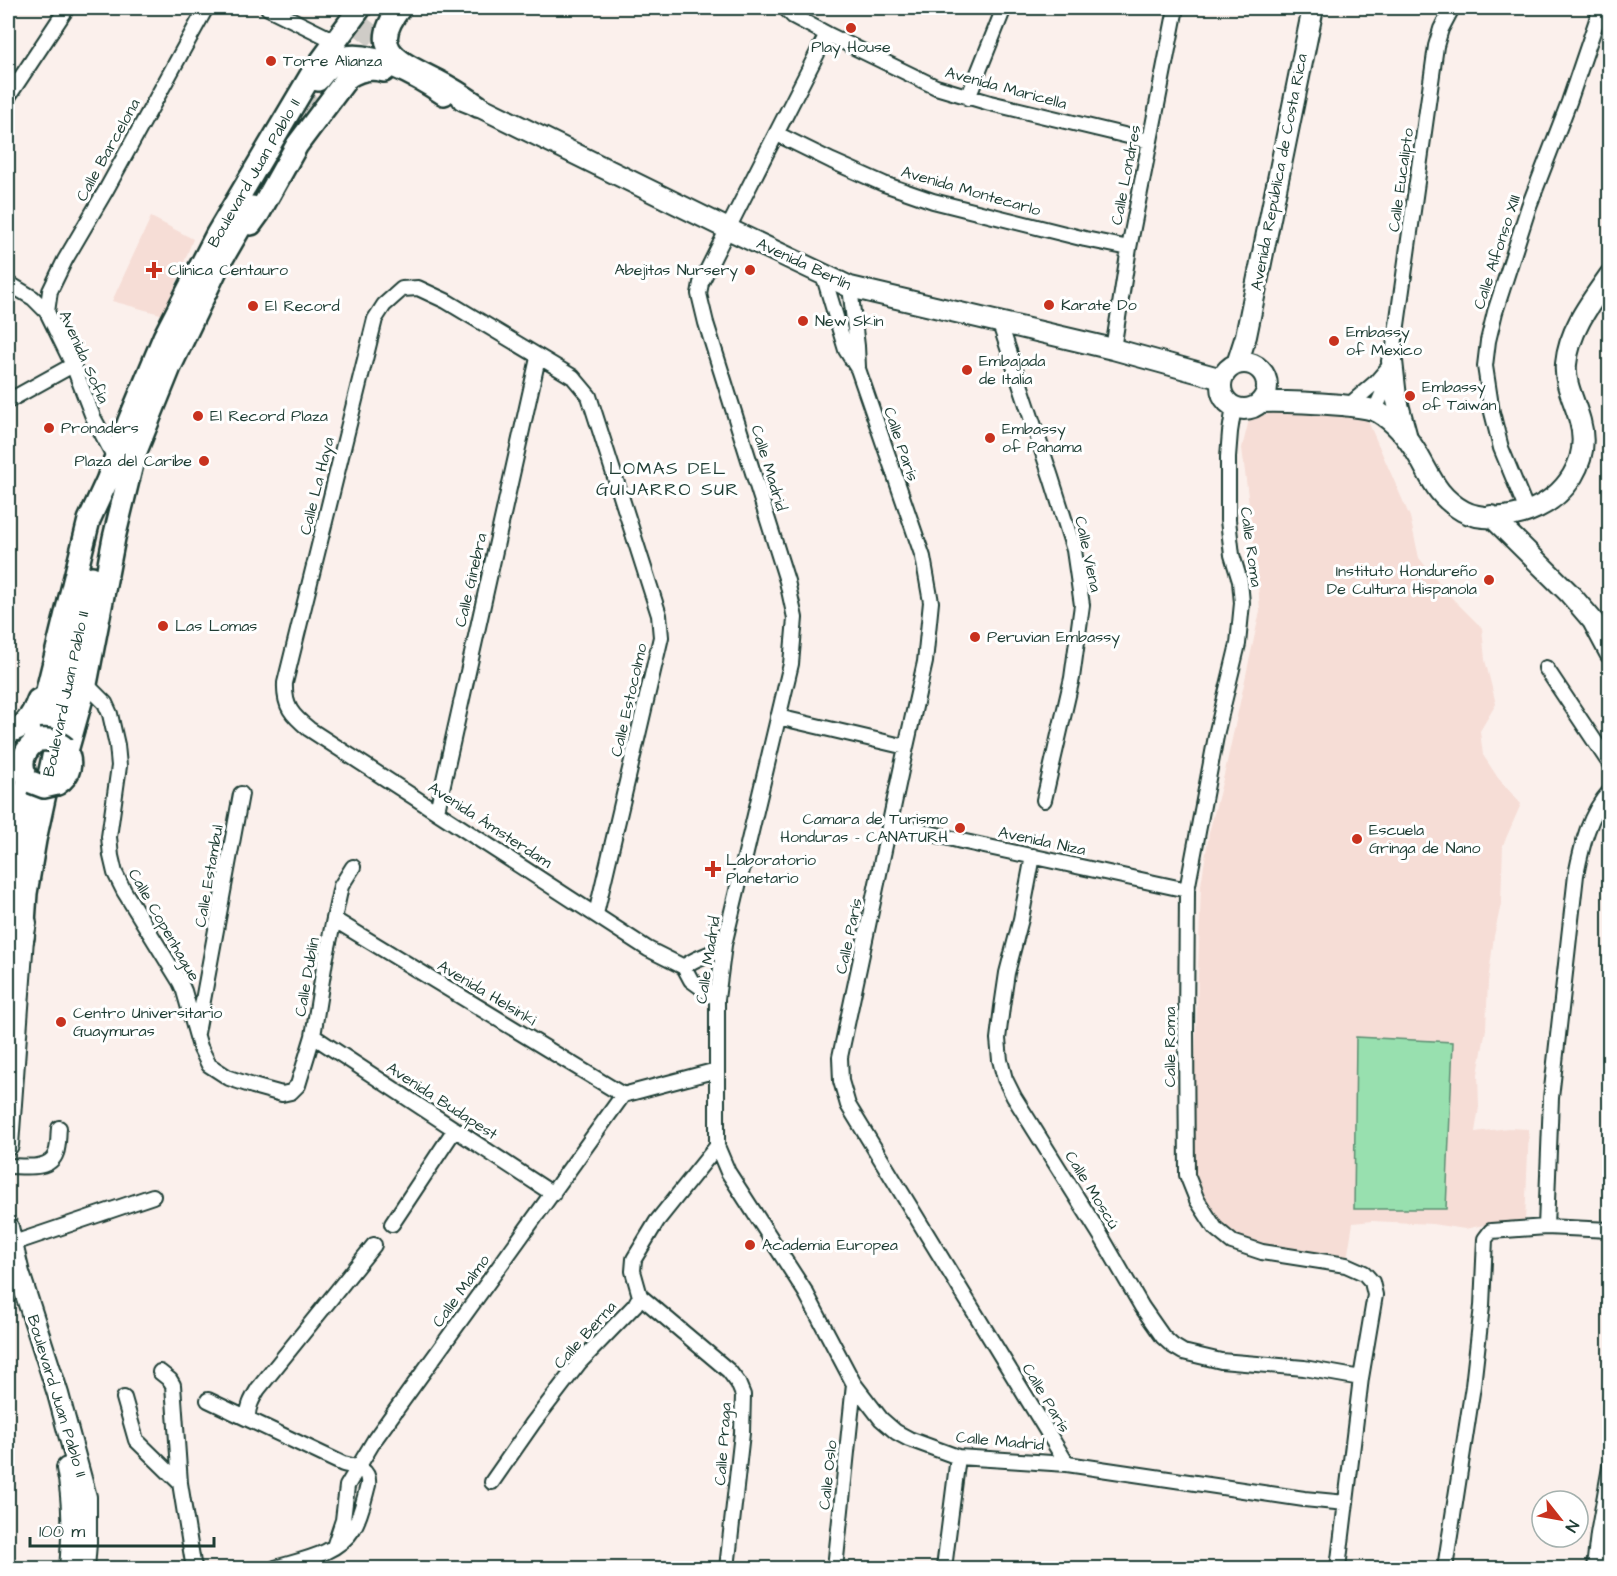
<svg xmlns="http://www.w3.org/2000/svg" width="1617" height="1576" font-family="'Architects Daughter',sans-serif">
<rect width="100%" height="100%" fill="#fbf0ec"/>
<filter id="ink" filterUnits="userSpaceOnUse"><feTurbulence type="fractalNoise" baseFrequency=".0167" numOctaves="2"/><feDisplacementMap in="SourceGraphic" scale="12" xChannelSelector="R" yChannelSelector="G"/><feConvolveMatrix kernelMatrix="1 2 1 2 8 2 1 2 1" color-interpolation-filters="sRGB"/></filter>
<g filter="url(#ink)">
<path fill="#f6ddd6" d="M151,217L193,239L164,315L112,301Z
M1279,410L1331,413L1367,419L1410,517L1419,558L1451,597L1482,628L1485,660L1496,704L1480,731L1483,755L1498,778L1521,804L1503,845L1501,904L1494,936L1488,982L1486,1029L1478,1074L1479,1107L1475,1132L1508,1128L1529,1129L1525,1222L1493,1223L1465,1229L1432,1224L1372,1221L1353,1223L1346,1265L1232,1242L1187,1175L1195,1065L1201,885L1209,833L1225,771L1260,611L1257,569L1242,448L1249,420Z"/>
<path fill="#98e0af" stroke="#5c8e72" stroke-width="1.5" d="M1356,1037L1453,1042L1446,1209H1354Z"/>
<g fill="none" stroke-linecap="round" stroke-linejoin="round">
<path stroke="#cfccc7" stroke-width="21" stroke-dasharray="21 10" stroke-linecap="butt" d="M273,167L298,121L385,8"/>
<g stroke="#1f3d34" stroke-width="18">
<path id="street" d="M268,8L335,41
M785,8L793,16L827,34L936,87L990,103L1149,141
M827,34C785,117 742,199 701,283L699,294L706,323L787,581L795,618L791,664L724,945L717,999V1146L728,1172L806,1293L854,1384L881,1419L896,1432L909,1439L958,1457L1067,1464L1304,1499L1346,1503
M8,97L67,8
M968,98L1004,8
M777,134L832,161L884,184L933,201L1085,239L1129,248
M823,274L846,350L858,369L923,557L931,602L925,662L906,747L840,1057L841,1081L848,1105L1067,1464
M8,283L33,298L47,312L73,365L93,417L115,458
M850,287L857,346L858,367
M47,312L50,291L65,260L106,190L206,8
M999,321L1051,477L1074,550L1082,605L1072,678L1044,800
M1113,349L1129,248L1176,8
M8,401L73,365
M1234,406L1230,432L1228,457V520L1232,555L1240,581L1242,603L1238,644L1217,731L1187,890L1186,1032L1187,1175L1197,1200L1215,1228L1232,1242L1262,1252L1346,1265L1364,1273L1372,1282L1375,1295L1361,1378L1338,1568
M1348,406L1376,382L1388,368
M1375,410L1383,392L1392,361L1436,46L1441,29L1452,8
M1527,511L1501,448L1492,412L1485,366L1488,341L1495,312L1529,206L1569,102L1601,8
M1546,668L1610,764
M86,684L105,703L110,714L117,745L119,766L109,837L111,856L115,873L124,891L180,982L184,991L200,1047L209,1065L229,1078L253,1086L282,1094L291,1092L298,1085L313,1036L325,961L341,886L353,867
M778,717L906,747
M437,811L538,358
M890,823L961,841L1187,890
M1033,856L1021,919L1007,973L1002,1007L998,1039L1000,1060L1005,1079L1014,1097L1101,1236L1142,1307L1163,1337L1173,1346L1183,1352L1221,1361L1304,1368L1361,1378
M596,914L661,637L659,615L589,396L573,377L446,301L418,288L402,289L384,305L375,319L285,683C284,707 292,715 309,729L648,949L684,967L691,980L717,999
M335,920L623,1095
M684,967C696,956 712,956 724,945
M197,1033L241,794
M313,1036L553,1194
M8,1166C23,1166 50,1171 56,1153C59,1145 58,1135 59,1128
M392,1224L455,1129
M1546,1227L1551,1098L1576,875C1582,845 1589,814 1610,791
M11,1244L153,1196
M640,1296L729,1371L738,1383L743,1395L742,1433L727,1568
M160,1372L170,1380L173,1385L180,1483L193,1563L195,1568
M124,1398L136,1440L180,1483
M208,1400L248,1419
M492,1482L533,1423L579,1363L635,1305L640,1296L633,1271L634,1259L657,1221L717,1146
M334,1547L343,1520L347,1486L375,1439L623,1095L717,1070
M275,1568C301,1560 338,1554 353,1529C361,1516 364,1500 368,1485C370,1468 356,1467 343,1464L248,1419C247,1408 252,1399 258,1389L374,1245
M835,1568L854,1384
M944,1568L958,1457
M1445,1568L1473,1386L1482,1306L1485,1239L1491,1231L1546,1227L1610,1230
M1594,1568L1598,1534L1610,1467"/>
</g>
<g stroke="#1f3d34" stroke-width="24">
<path id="secondary" d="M463,100L478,106L728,229L850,287L1113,349L1222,379
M1392,361L1396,397L1406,434
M1221 386a23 23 0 1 1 46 0a23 23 0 1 1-46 0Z
M1237,364L1246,336L1313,8
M1261,402C1288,401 1315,403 1342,405C1354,407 1368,407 1378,412C1395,422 1408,438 1418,455C1432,479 1437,496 1463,511C1481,521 1511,518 1529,511C1566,497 1591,461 1580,421C1575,402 1564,384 1566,364C1569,330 1591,302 1610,275
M1491,516L1569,593L1593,621L1610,653
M10,945L27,777
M8,1145L23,938L26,923
M8,1227L19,1273L58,1394L86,1497V1543L84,1568
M67,1468C74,1503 73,1534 70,1568"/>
</g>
<g stroke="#1f3d34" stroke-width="26">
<path id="primary" d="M400,8C365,52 404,63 437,81C451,88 465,97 478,106
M318,80C324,72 334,62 343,58C370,49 422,79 444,94
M251,224L259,213L297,145L348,77C360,69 371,67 384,71
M8,732C24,729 33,714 38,700
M34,743L89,520L107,481L129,421L164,337L217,234L311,75L360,8
M67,751L86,684L114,538L134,456L170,367L219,264L252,207
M31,782C17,768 22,748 40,740
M57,784C71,775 73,762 65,748
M23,938L26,893L35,840L92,577"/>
</g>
<use href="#street" stroke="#fff" stroke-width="14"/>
<use href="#secondary" stroke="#fff" stroke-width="20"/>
<use href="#primary" stroke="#fff" stroke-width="21"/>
<g stroke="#1f3d34" stroke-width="26" stroke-linecap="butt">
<path id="primary-bridge" d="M40,740C51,739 57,741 65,748
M31,782L44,787L57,784"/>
</g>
<use href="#primary-bridge" stroke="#fff" stroke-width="21"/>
</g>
</g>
<g fill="#c8321e" stroke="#fff" stroke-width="2">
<circle cx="851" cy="28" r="6"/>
<circle cx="271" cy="61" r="6"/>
<path d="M151 261h6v6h6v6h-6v6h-6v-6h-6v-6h6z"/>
<circle cx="750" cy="270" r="6"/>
<circle cx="1049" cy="305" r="6"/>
<circle cx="253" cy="306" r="6"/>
<circle cx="803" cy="321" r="6"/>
<circle cx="1334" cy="341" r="6"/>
<circle cx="967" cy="370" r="6"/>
<circle cx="1410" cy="396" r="6"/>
<circle cx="198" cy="416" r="6"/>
<circle cx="49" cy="428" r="6"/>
<circle cx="990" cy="438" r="6"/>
<circle cx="204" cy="461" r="6"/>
<circle cx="1489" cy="580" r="6"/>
<circle cx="163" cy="626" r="6"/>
<circle cx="975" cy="637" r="6"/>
<circle cx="960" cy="828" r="6"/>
<circle cx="1357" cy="839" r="6"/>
<path d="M710 860h6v6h6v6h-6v6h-6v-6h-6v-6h6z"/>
<circle cx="61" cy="1022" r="6"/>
<circle cx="750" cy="1245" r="6"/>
</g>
<g text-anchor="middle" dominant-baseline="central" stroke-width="6" stroke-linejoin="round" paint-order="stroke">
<g font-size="16" fill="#1f3d34" stroke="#fff" text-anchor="start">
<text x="851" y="47" text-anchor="middle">Play House</text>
<text x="283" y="61">Torre Alianza</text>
<text x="168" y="270">Clínica Centauro</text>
<text x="738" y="270" text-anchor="end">Abejitas Nursery</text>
<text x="1061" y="305">Karate Do</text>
<text x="265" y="306">El Record</text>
<text x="815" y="321">New Skin</text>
<text x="1346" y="332">Embassy<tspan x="1346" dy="18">of Mexico</tspan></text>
<text x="979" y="361">Embajada<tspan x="979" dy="18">de Italia</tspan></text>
<text x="1422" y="387">Embassy<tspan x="1422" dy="18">of Taiwan</tspan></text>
<text x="210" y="416">El Record Plaza</text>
<text x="61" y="428">Pronaders</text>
<text x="1002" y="429">Embassy<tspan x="1002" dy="18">of Panama</tspan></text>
<text x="192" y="461" text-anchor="end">Plaza del Caribe</text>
<text x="1477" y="571" text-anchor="end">Instituto Hondureño<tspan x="1477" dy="18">De Cultura Hispanola</tspan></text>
<text x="175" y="626">Las Lomas</text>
<text x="987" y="637">Peruvian Embassy</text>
<text x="948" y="819" text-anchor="end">Camara de Turismo<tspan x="948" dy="18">Honduras - CANATURH</tspan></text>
<text x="1369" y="830">Escuela<tspan x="1369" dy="18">Gringa de Nano</tspan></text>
<text x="726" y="860">Laboratorio<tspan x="726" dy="18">Planetario</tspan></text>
<text x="73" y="1013">Centro Universitario<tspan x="73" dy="18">Guaymuras</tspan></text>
<text x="762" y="1245">Academia Europea</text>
</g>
<g font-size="16" fill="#1f3d34" stroke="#fff">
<text transform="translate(1006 88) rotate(15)">Avenida Maricella</text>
<text transform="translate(108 150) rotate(-61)">Calle Barcelona</text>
<text transform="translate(1279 172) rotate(-79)">Avenida República de Costa Rica</text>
<text transform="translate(254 173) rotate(-60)">Boulevard Juan Pablo II</text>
<text transform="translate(1126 175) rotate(-79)">Calle Londres</text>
<text transform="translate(1401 180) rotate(-82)">Calle Eucalipto</text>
<text transform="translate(971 191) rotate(16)">Avenida Montecarlo</text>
<text transform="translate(1497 252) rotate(-72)">Calle Alfonso XIII</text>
<text transform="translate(804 264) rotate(25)">Avenida Berlín</text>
<text transform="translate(84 357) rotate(66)">Avenida Sofía</text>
<text transform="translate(901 444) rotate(71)">Calle París</text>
<text transform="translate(769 468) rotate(73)">Calle Madrid</text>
<text transform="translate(317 486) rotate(-76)">Calle La Haya</text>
<text transform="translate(1251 547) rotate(82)">Calle Roma</text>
<text transform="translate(1088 554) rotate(78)">Calle Viena</text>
<text transform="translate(471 580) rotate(-77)">Calle Ginebra</text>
<text transform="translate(66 694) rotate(-78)">Boulevard Juan Pablo II</text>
<text transform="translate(629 700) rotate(-77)">Calle Estocolmo</text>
<text transform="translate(490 825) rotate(33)">Avenida Ámsterdam</text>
<text transform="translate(1042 841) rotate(12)">Avenida Niza</text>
<text transform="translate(209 876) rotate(-80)">Calle Estambul</text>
<text transform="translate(164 925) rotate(60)">Calle Copenhague</text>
<text transform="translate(849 936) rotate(-78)">Calle París</text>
<text transform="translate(708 960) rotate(-81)">Calle Madrid</text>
<text transform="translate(307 977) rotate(-80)">Calle Dublín</text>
<text transform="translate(487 993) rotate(31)">Avenida Helsinki</text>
<text transform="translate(1170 1047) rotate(-90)">Calle Roma</text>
<text transform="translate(442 1101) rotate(33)">Avenida Budapest</text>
<text transform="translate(1092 1190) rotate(58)">Calle Moscú</text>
<text transform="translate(461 1291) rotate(-54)">Calle Malmo</text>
<text transform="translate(585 1335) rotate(-48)">Calle Berna</text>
<text transform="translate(57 1396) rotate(73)">Boulevard Juan Pablo II</text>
<text transform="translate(1046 1398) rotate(59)">Calle París</text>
<text transform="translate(1000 1441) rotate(5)">Calle Madrid</text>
<text transform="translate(723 1444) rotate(-86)">Calle Praga</text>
<text transform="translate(828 1475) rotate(-84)">Calle Oslo</text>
</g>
<g font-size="18" letter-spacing="1.5" fill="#1f3d34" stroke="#fff">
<text x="668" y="468">LOMAS DEL<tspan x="668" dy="21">GUIJARRO SUR</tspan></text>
</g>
</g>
<rect width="1617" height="1576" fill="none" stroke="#fff" stroke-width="30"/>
<rect x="15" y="15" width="1587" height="1546" fill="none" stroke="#1f3d34" stroke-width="2" filter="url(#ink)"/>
<g transform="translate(1560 1519) rotate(121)"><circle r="28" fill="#ffffff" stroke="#a5b1ae" stroke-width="1.5"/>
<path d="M0-4.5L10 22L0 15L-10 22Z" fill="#c8321e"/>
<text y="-9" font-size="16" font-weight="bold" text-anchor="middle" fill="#1f3d34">N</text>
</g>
<path d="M30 1537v9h184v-9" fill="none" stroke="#1f3d34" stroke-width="3"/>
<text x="39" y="1537" font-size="18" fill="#1f3d34" stroke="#ffffff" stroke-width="4.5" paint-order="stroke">100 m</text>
</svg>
